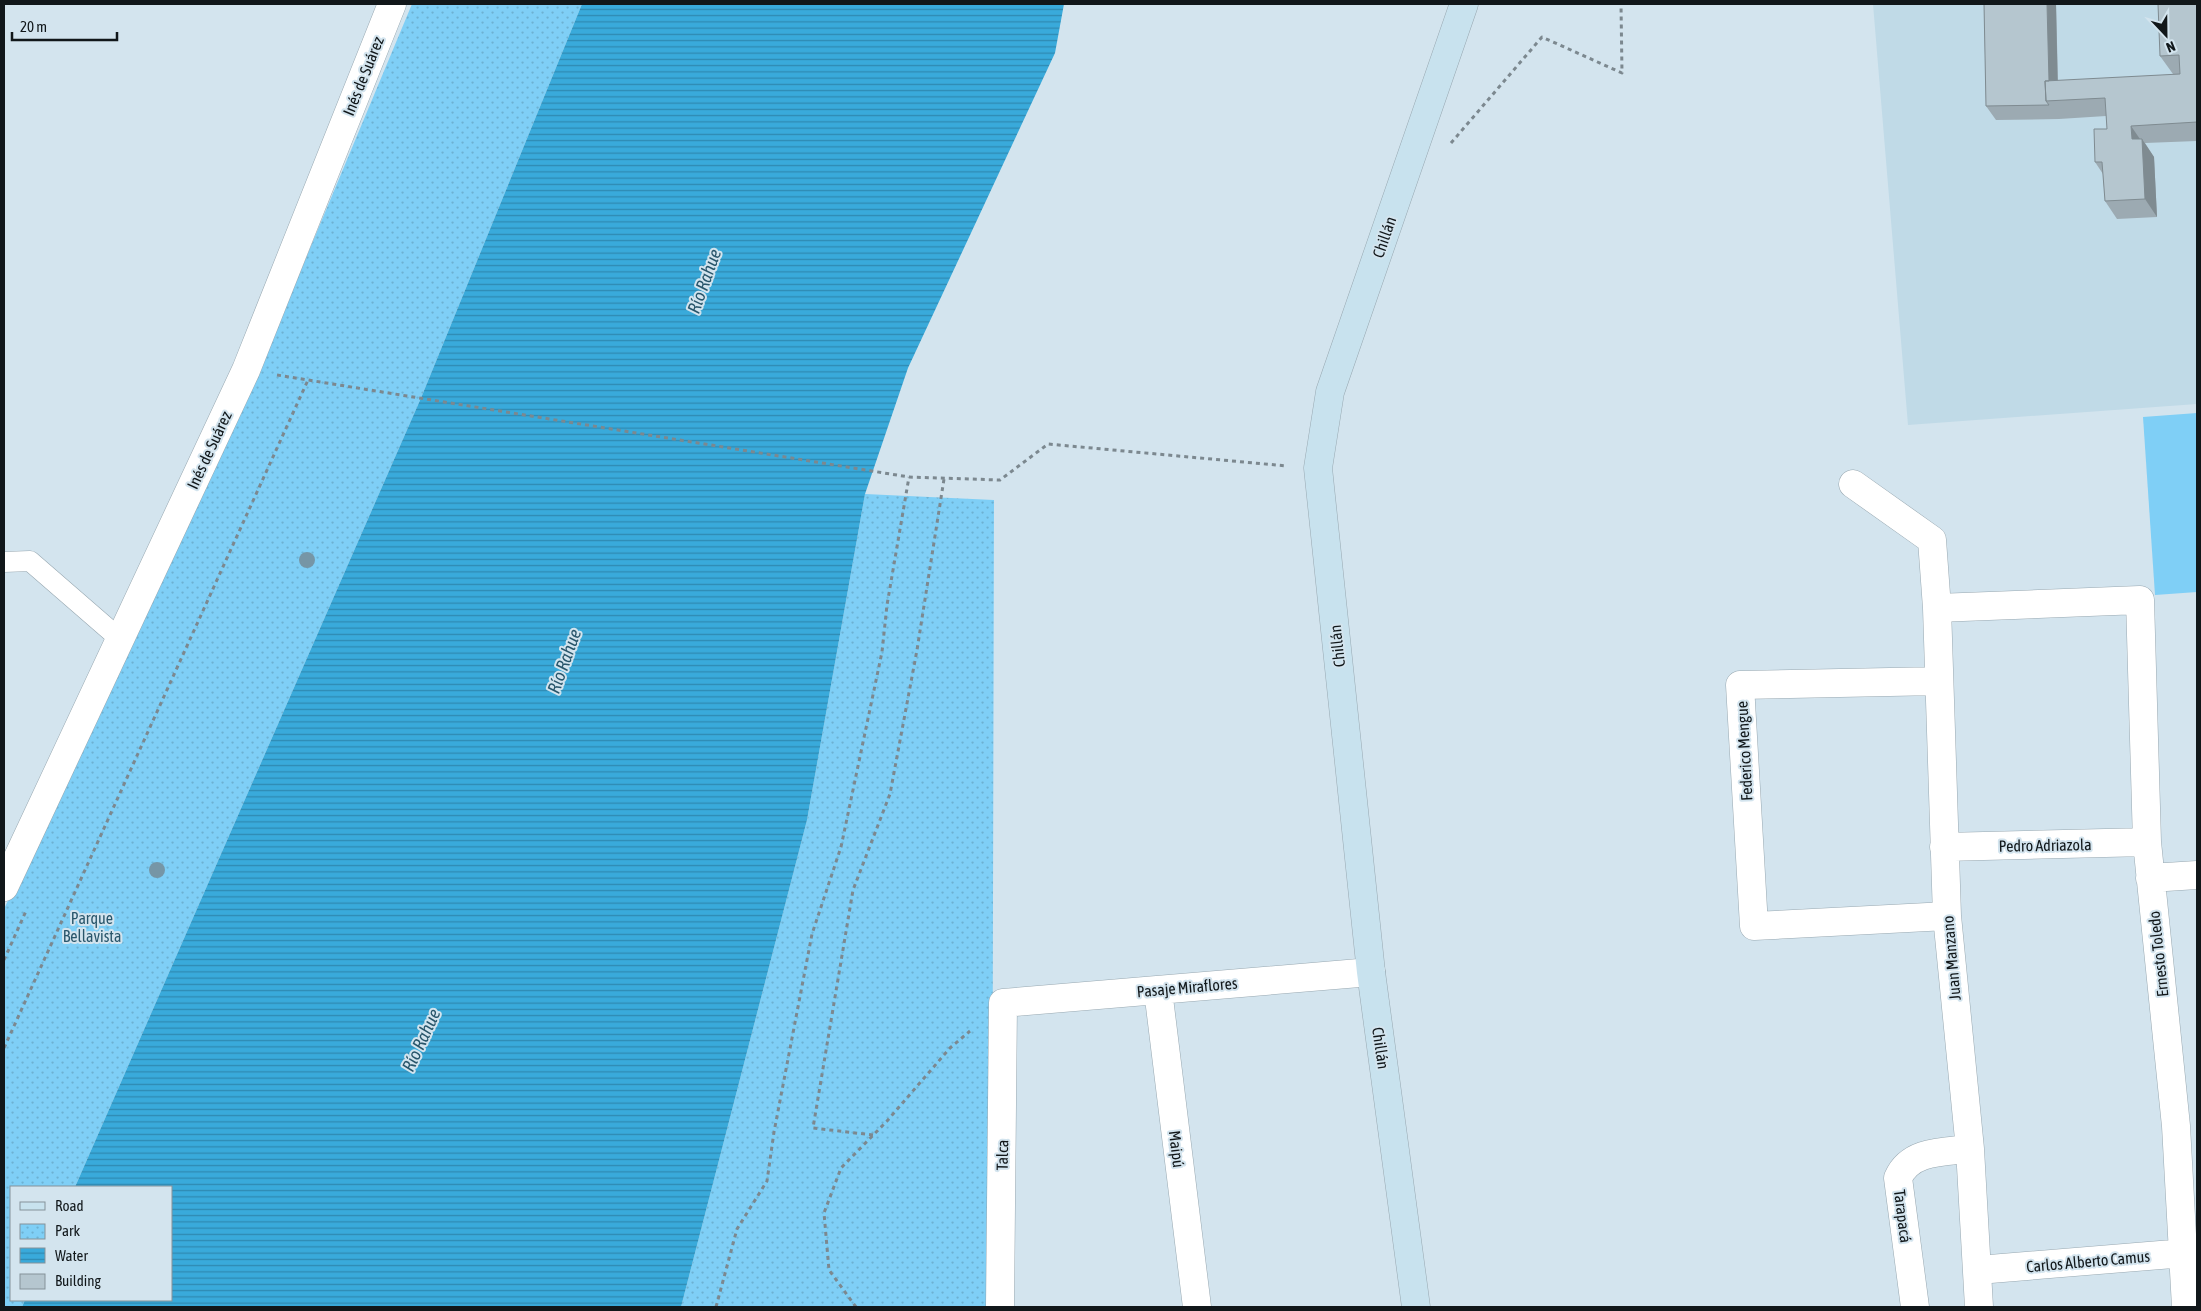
<svg xmlns="http://www.w3.org/2000/svg" width="2201" height="1311" font-family="'Asap Condensed',sans-serif">
<defs>
<pattern id="park-dots" width="8" height="8" patternUnits="userSpaceOnUse" patternTransform="scale(1.25)"><rect width="8" height="8" fill="#7fcff6"/><path d="M2 2h.1M6 6h.1" fill="none" stroke="#6db1d2" stroke-width="1.8" stroke-linecap="round"/></pattern>
<pattern id="water-rules" width="6" height="5" patternUnits="userSpaceOnUse" patternTransform="scale(1.25)"><rect width="6" height="5" fill="#39aadb"/><path d="M0 2.5h6" fill="none" stroke="#2f89b1"/></pattern>
</defs>
<rect width="100%" height="100%" fill="#d3e4ee"/>
<path fill="#c0dae7" d="M1873,4H2197V404L1908,425Z"/>
<path fill="#7fcff6" d="M2197,413V592L2155,595L2143,417Z"/>
<path fill="url(#park-dots)" d="M412,4H582L421,398L75,1187H11V1300H25L22,1307H4V909L268,349Z
M865,494L994,500L992,1307H681L807,820Z"/>
<path fill="url(#water-rules)" d="M582,4H1064L1055,53L908,368L865,494L807,820L681,1307H22L25,1300H171V1187H75L421,398Z"/>
<g fill="none" stroke-linecap="round" stroke-linejoin="round">
<g stroke="#98a8b1" stroke-width="21">
<path id="lane" d="M4,562L30,561L121,640"/>
</g>
<g stroke="#98a8b1" stroke-width="29">
<path id="street" d="M1853,484L1932,540L1937,608L1947,916L1970,1149L1979,1307
M1937,608L2140,600L2147,842L2176,1126L2186,1307
M1939,681L1740,685L1754,926L1947,916
M1944,847L2147,842
M2150,878L2197,875
M4,887L246,370L392,4
M1158,990L1197,1307
M1978,1270L2197,1252
M1000,1307L1003,1003L1371,972
M1915,1307L1898,1178C1910,1150 1944,1152 1970,1149"/>
</g>
<g stroke="#98a8b1" stroke-width="29">
<path id="secondary" d="M1416,1307L1371,972L1318,468L1330,392L1464,4"/>
</g>
<path stroke="#7c888f" stroke-width="3" stroke-dasharray="4 4" stroke-linecap="butt" d="M1451,143L1542,37L1622,73L1621,4
M277,375L909,477L1000,480L1048,444L1287,466
M4,960L26,911
M4,1048L308,380
M873,1135L813,1128L853,890L890,794L917,650L944,479
M716,1307L737,1229L767,1181L774,1132L812,934L841,847L882,652L887,605L909,477
M856,1307L829,1270L824,1213L841,1168L887,1121L950,1048L970,1031"/>
<use href="#lane" stroke="#fff" stroke-width="20"/>
<use href="#street" stroke="#fff" stroke-width="28"/>
<use href="#secondary" stroke="#c8e2ee" stroke-width="28"/>
</g>
<g fill="#7696a6">
<circle cx="307" cy="560" r="8"/>
<circle cx="157" cy="870" r="8"/>
</g>
<path fill="#9caab2" d="M1984,4H2056L2058,81L2180,74H2173L2160,56L2197,4V141L2145,143L2154,157L2157,217L2117,219L2105,201L2103,174L2095,162L2107,129L2106,116L2059,119L1996,120L1986,106Z"/>
<path fill="#7f8b91" d="M2047,4H2056L2058,100L2049,101Z
M2131,126L2142,142V139L2154,157L2157,217L2145,199L2132,139Z"/>
<path fill="#b5c6cf" stroke="#7f8b91" d="M1984,4H2047L2049,81H2045L2046,101L2049,105L1986,106Z
M2158,4H2197V122L2131,126L2132,139H2142L2145,199L2105,201L2102,162H2095L2094,129H2107L2105,98L2046,101L2045,81L2180,74L2179,55L2160,56Z"/>
<g text-anchor="middle" dominant-baseline="central" stroke-width="4" stroke-linejoin="round" paint-order="stroke">
<g font-size="16" fill="#11171a" stroke="#d3e4ee">
<text transform="translate(363 76) rotate(-68)">Inés de Suárez</text>
<text transform="translate(1384 237) rotate(-71)">Chillán</text>
<text transform="translate(209 450) rotate(-65)">Inés de Suárez</text>
<text transform="translate(1337 646) rotate(-96)">Chillán</text>
<text transform="translate(1744 751) rotate(-93)">Federico Mengue</text>
<text transform="translate(2045 845) rotate(-1)">Pedro Adriazola</text>
<text transform="translate(2158 954) rotate(-96)">Ernesto Toledo</text>
<text transform="translate(1951 958) rotate(-95)">Juan Manzano</text>
<text transform="translate(1187 987) rotate(-5)">Pasaje Miraflores</text>
<text transform="translate(1381 1048) rotate(82)">Chillán</text>
<text transform="translate(1177 1149) rotate(83)">Maipú</text>
<text transform="translate(1002 1155) rotate(-89)">Talca</text>
<text transform="translate(1903 1216) rotate(83)">Tarapacá</text>
<text transform="translate(2088 1261) rotate(-5)">Carlos Alberto Camus</text>
</g>
<g font-size="16" fill="#29566b" stroke="#d3e4ee">
<text x="92" y="918">Parque<tspan x="92" dy="18">Bellavista</tspan></text>
</g>
<g font-size="18" font-style="italic" fill="#29566b" stroke="#d3e4ee">
<text transform="translate(704 281) rotate(-70)">Río Rahue</text>
<text transform="translate(564 661) rotate(-70)">Río Rahue</text>
<text transform="translate(421 1040) rotate(-65)">Río Rahue</text>
</g>
</g>
<rect width="2201" height="1311" fill="none" stroke="#11171a" stroke-width="10"/>
<rect x="10" y="1186" width="162" height="115" fill="#d3e4ee" stroke="#859299"/>
<rect x="20" y="1202" width="25" height="8" fill="#c8e2ee" stroke="#859299"/>
<text x="55" y="1211" font-size="15" fill="#11171a">Road</text>
<rect x="20" y="1224" width="25" height="15" fill="url(#park-dots)" stroke="#859299"/>
<text x="55" y="1236" font-size="15" fill="#11171a">Park</text>
<rect x="20" y="1248" width="25" height="15" fill="url(#water-rules)" stroke="#859299"/>
<text x="55" y="1261" font-size="15" fill="#11171a">Water</text>
<rect x="20" y="1274" width="25" height="15" fill="#b5c6cf" stroke="#859299"/>
<text x="55" y="1286" font-size="15" fill="#11171a">Building</text>
<g transform="translate(2166 35) rotate(158)" stroke="#d3e4ee" stroke-width="4" paint-order="stroke">
<path d="M0-4L9 19L0 12L-9 19Z" fill="#11171a"/>
<text y="-8" font-size="14" font-weight="bold" text-anchor="middle" fill="#11171a">N</text>
</g>
<path d="M12 32v8h105v-8" fill="none" stroke="#11171a" stroke-width="2.5"/>
<text x="20" y="32" font-size="15" fill="#11171a" stroke="#d3e4ee" stroke-width="4" paint-order="stroke">20 m</text>
</svg>
